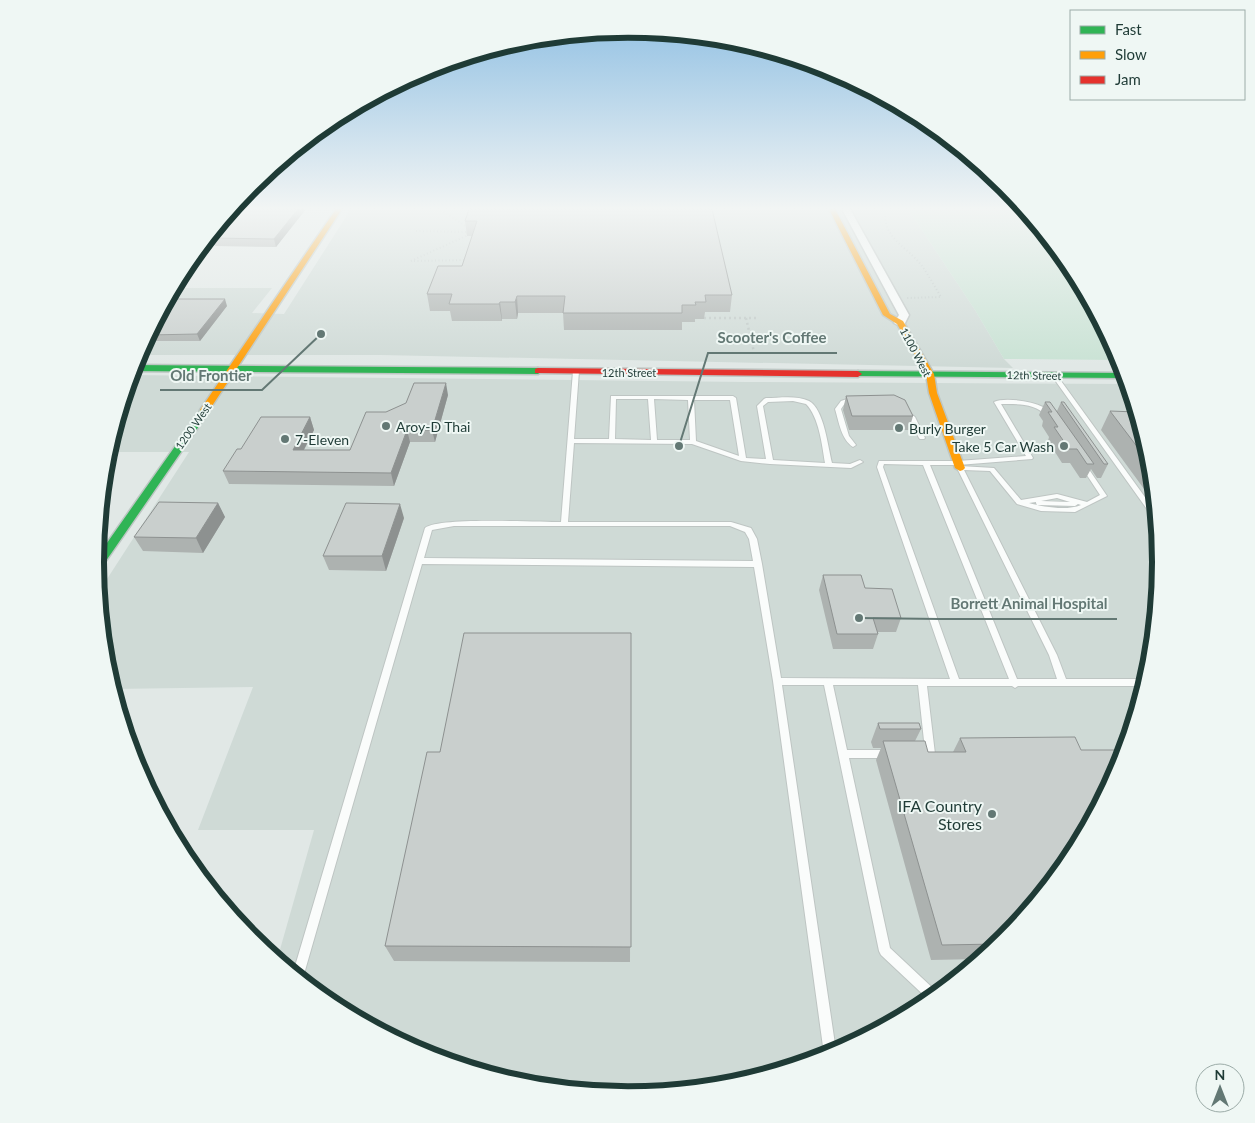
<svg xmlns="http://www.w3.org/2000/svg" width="1255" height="1123" font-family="Lato,sans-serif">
<rect width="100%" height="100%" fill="#e1e8e6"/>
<path fill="#cfdad6" d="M351,209H908L975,310L1004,359L1013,368L381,355H136L173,288H272L252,313L284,314Z
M130,375L746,382L1128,384L1150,458L1160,562L1150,666L1120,766L1004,938L923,1005L831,1054L731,1084L627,1094L523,1084L423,1054L331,1004L277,960L314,830H198L253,687L112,689L105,665L98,593L189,452H107Z"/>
<path fill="#c9e2d4" d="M908,209H1024L1071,266L1120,360L1004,359L975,310Z"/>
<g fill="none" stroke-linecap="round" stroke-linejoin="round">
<g stroke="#bec5c3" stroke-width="2">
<path id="lane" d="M576,369L579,371L574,439H609L611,396H733L736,398L746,458L766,459L757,406L764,399L766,398C779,398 797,395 809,401C824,409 828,447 832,463L850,464L860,460L863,462L851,468L770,464L741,461L692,444L574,443L568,522H731L751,528L757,539L762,564L781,678L950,679L877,467L879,461H958L1026,456L994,402C1004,397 1032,401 1043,407C1047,409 1049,412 1052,415L1051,416H1047C1035,403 1018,404 1001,404L1033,458L1032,459L958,465H930L1017,679H1057L1049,655L957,468L960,466L994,468L1021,500L1057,494L1087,502L1100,495L1081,466L1084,464L1086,465L1107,496L1075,512L1041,511L1017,504L990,471L964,470L1057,655L1066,679H1146L1144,686H1018L1015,688L1012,686H927L935,754L933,757C928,759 923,759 918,757L916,754L918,751L925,750L918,685H833L847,750H887L890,751L892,754L890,757L887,758H849L890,948L937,992L938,993L929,1000L881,955L879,951L824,685H782L836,1051L825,1056L824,1054L773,681L754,567L422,564L302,981L293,973L425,528C439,517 537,522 561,522L573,371ZM616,399H648L651,440L615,439ZM654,399L688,400L690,440H657ZM694,400H730L739,456L696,441ZM793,401L806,404C819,417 822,445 825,463L773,460L763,406L768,402ZM884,464L923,465L1009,679H959L883,467ZM1057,498L1070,502L1041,501ZM1036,502V503L1037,505H1039L1075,506L1078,504L1081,505C1067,511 1043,507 1029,503ZM454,526H730L745,532L749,539L753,561L424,558L432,530Z
M1054,373L1056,374L1155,511L1156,519H1154L1052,376V374Z
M853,397L855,398V400L845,403L841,409L849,436L856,445L853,447C841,439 839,422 835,409L841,401Z
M906,410L915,417L925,438L924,439H920L919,438L909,418L903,412Z"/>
</g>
<g stroke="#bec5c3" stroke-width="3">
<path id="street" d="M842,209H850L909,315L904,325L900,326L894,323L899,315Z"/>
</g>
<g stroke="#bdc6c3" stroke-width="3">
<path id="fast" d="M133,365L538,368L542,371L538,374L132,371Z
M858,371L1125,373L1126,378L855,376L854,374Z
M205,407L210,410L99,571L96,572L95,560L202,408Z"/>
</g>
<g stroke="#bdc6c3" stroke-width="3">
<path id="slow" d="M336,209H342L208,412H202L200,410Z
M829,209H835L890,314L903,321L934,374L937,393L965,468L963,470L960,471L955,468L929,393L926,374L897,324L883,315Z"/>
</g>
<g stroke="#bdc6c3" stroke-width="3">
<path id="jam" d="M538,368L858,371L862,374L858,377L535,373V369Z"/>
</g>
<path stroke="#bfc8c6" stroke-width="2" stroke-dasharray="1 2.5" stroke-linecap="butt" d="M886,209C880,237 908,247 922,266C929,276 935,287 941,297L907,298
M416,231L468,232
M411,261L466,236L469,228L439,209
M414,261L466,260"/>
<path stroke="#bfc8c6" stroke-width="2.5" stroke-dasharray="2 3" stroke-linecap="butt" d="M704,318H757
M746,318L754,352"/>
<use href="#lane" fill="#fafcfb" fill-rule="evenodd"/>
<use href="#street" fill="#fafcfb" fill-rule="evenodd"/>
<use href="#fast" fill="#30b455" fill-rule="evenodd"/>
<use href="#slow" fill="#ff9f0a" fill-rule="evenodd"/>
<use href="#jam" fill="#e5322d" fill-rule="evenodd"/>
</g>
<path fill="#adb2b0" d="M238,209H306L276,247L215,246L212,238L218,232L217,229Z
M469,209L732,295L730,312H705L704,319H695V322H682V330H564L563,313H518L517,319H502V321H452L450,311H430L427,294L462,266L472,236H467L465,221Z
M164,303L227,306L200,341H144Z
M448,395L435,442H410L394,486L229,484L223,471L241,449L310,417L314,430L304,450H350L386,412Z
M846,396L913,416L909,430H849L843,410Z
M1045,402L1057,411L1061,402L1108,464L1101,478H1097L1091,469L1086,478H1080L1070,463H1062L1048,441L1049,437L1042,426L1043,421L1039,415Z
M1110,411L1150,458L1155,504L1101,430Z
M218,503L225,517L203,553L143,551L134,537Z
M404,518L386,571L329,570L323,556Z
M823,575L865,588L901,618L896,632H877L878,634L873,649H833L819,590Z
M631,633L630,962L394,961L385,946L440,752Z
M878,723L921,729L915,741L928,752H953L960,738L1081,750H1116L1129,734L1120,766L1004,938L979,959L931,960L876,760L881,748H873L871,742Z"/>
<path fill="#8d9190" d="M298,209H306L276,247L274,239Z
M517,296L518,313L517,319L515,302Z
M225,299L227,306L200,341L197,334Z
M500,302L502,319V321L499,304Z
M446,383L448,395L435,442L432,430Z
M310,417L314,430L297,463L293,450Z
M407,430L410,442L394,486L391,473Z
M218,503L225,517L203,553L196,538Z
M400,504L404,518L386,571L382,556Z"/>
<path fill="#c9cfcd" stroke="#8d9190" d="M238,209H298L274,239L212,238L221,229H217Z
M469,209H712L732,295H705L706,302H695L696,305H682V313H563L565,296H517L515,302H500L499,304H449L452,294H427L438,266H462L477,221H465Z
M173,299H225L197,334L148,335L164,303H169Z
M414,383H446L432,430H407L391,473L223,471L237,449H241L261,417H310L293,450H350L366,412H386L406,403Z
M894,395L905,400L913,416H852L846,396Z
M1045,402H1050L1094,464H1087L1077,449H1069L1054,427H1058L1048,412H1052Z
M1061,402H1064L1108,464H1104Z
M1110,411L1136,412L1150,458L1151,465Z
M159,502L218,503L196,538L134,537Z
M346,503L400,504L382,556H323Z
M823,575H861L865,588L892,589L901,618H873L878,634H837Z
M464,633H631V947L385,946L427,752H440Z
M878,723H919L921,729H880Z
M1075,737L1081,750H1124L1120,766L1070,858L1004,938L997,944L942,945L883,741H925L928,752H966L960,738Z"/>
<linearGradient id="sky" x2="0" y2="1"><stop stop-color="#8bbde2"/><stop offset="0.57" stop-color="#f2f5f4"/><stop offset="1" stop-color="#f2f5f4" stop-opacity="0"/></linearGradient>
<rect width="1255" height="366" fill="url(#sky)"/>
<g fill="#637874" stroke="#eff7f4" stroke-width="2">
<circle cx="386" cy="426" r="5"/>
<circle cx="899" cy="428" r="5"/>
<circle cx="285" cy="439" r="5"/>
<circle cx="1064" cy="446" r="5"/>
<circle cx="992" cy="814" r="5"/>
</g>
<g text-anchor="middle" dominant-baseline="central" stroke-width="4" stroke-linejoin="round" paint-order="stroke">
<g font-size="11" fill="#1f3b36" stroke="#eff7f4">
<text transform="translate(916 352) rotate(62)">1100 West</text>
<text x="629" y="372">12th Street</text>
<text transform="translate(1034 375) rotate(1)">12th Street</text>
<text transform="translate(193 426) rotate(-55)">1200 West</text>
</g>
<g font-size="14" fill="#1f3b36" stroke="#eff7f4" text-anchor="start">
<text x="396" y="426">Aroy-D Thai</text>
<text x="909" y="428">Burly Burger</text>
<text x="295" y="439">7-Eleven</text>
<text x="1054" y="446" text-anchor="end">Take 5 Car Wash</text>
</g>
<g font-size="16" fill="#1f3b36" stroke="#eff7f4" text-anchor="end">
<text x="982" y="805">IFA Country<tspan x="982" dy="18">Stores</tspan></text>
</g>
</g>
<path d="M0 0H1255V1123H0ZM104 562a524 524 0 1 1 1048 0a524 524 0 1 1-1048 0Z" fill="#eff7f4" fill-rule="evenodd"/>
<path fill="none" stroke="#1f3b36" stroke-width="6" d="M104 562a524 524 0 1 1 1048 0a524 524 0 1 1-1048 0Z"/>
<path fill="none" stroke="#637874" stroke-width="2" d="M679 446L708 353H837M321 334L262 390H160M859 618L940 619H1117"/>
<g fill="#637874" stroke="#eff7f4" stroke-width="2">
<circle cx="679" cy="446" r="5"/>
<circle cx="321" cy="334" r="5"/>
<circle cx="859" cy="618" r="5"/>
</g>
<g font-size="15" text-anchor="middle" font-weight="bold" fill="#637874" stroke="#eff7f4" stroke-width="4" stroke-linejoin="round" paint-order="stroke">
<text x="772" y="343">Scooter's Coffee</text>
<text x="211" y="381">Old Frontier</text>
<text x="1029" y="609">Borrett Animal Hospital</text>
</g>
<rect x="1070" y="10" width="175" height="90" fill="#eff7f4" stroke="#9caca8"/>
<rect x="1080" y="26" width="25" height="8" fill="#30b455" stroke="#9caca8"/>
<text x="1115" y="35" font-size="15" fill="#1f3b36">Fast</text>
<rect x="1080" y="51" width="25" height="8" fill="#ff9f0a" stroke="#9caca8"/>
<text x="1115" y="60" font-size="15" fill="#1f3b36">Slow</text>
<rect x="1080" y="76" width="25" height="8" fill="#e5322d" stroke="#9caca8"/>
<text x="1115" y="85" font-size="15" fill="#1f3b36">Jam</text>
<g transform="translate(1220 1088)"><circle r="24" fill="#eff7f4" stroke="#9caca8"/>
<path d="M0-4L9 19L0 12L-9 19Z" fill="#637874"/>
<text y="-8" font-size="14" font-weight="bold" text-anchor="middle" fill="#1f3b36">N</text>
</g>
</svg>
